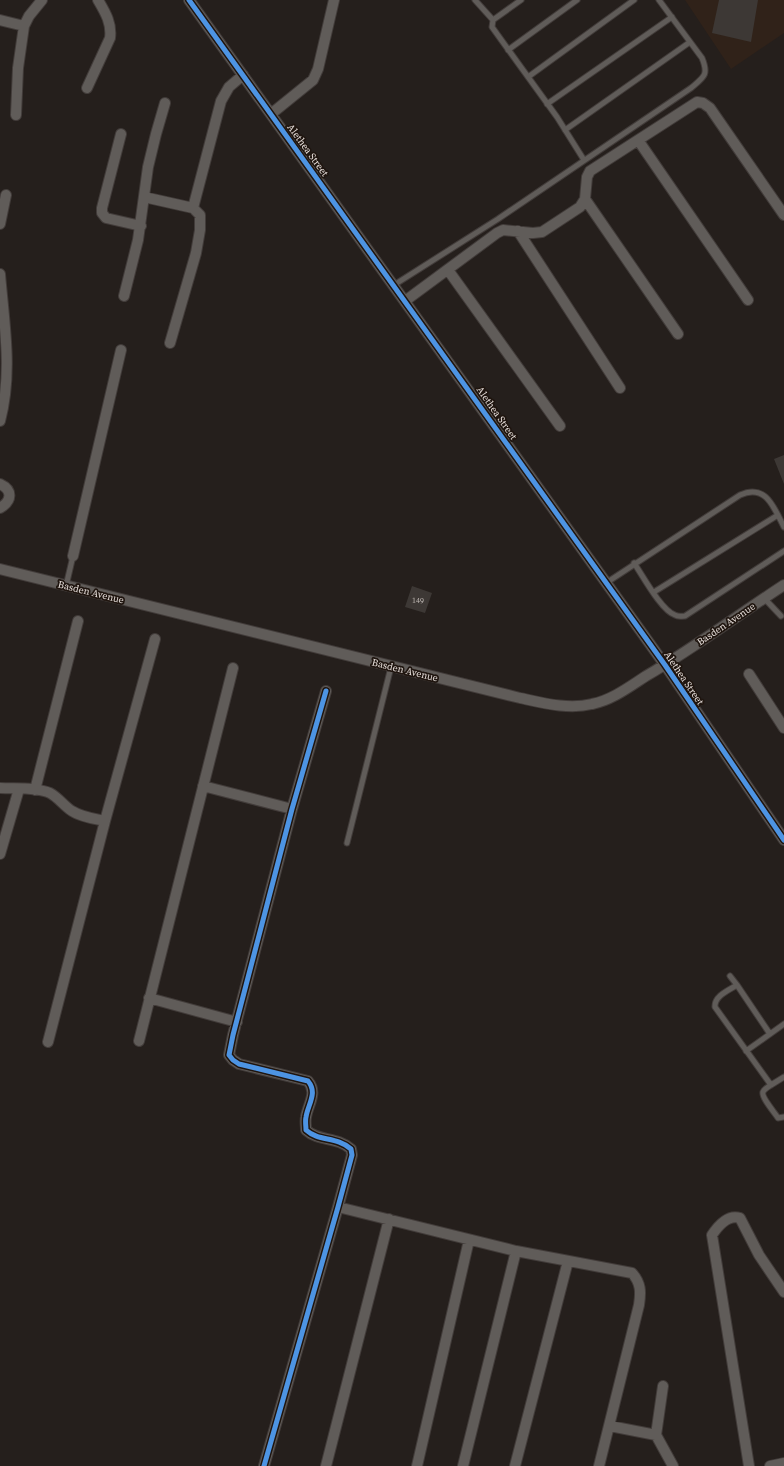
<svg xmlns="http://www.w3.org/2000/svg" width="784" height="1466" font-family="'Source Serif 4',serif">
<rect width="100%" height="100%" fill="#251f1c"/>
<path fill="#302219" d="M685,0H784V33L731,69Z"/>
<path fill="#3d3835" d="M719,0H758L751,42L712,33Z
M784,455V484L774,459Z
M412,586L432,593L425,613L405,607Z"/>
<g fill="none" stroke-linecap="round" stroke-linejoin="round">
<g stroke="#423c3a" stroke-width="7">
<path id="service" d="M475,0L493,20
M521,0L493,20L492,27L557,117L584,160
M508,50L577,0
M528,77L634,0
M547,104L672,17
M565,130L690,42
M394,285L498,219L691,88C704,77 709,75 702,58L659,0
M634,563C643,576 661,610 675,615C678,617 681,616 685,616L784,551
M606,583L740,495C766,483 774,508 784,527
M66,586L73,556
M654,592L778,515
M764,598L781,616
M347,843L391,667
M730,976L737,985C729,990 714,996 715,1007L771,1085L784,1077
M737,985L770,1034L784,1024
M746,1051L770,1034
M771,1085C768,1087 764,1089 763,1092C761,1097 775,1113 778,1118L784,1117"/>
</g>
<g stroke="#423c3a" stroke-width="12">
<path id="minor" d="M189,0L665,665L784,840
M0,20L24,26
M87,88L110,38C112,23 105,12 98,0
M271,114L313,80L318,69L334,0
M16,115L18,68L24,26L29,16L42,0
M121,134L102,208V213L106,218L141,226
M638,140L748,300
M144,197L193,208
M585,199L678,334
M0,224L6,195
M518,231L620,388
M448,270L560,426
M0,274C4,323 13,372 0,421
M124,296L138,240L148,167L156,134L165,103
M405,301L497,233L503,230L533,233L542,232L580,207L585,199L587,177L590,171L697,102L703,103L710,108L784,215
M170,343L196,253L200,230V215L193,208L221,101L229,87L243,75
M0,484C13,490 12,501 0,508
M73,556L121,350
M0,569L520,698C543,703 569,710 592,704C612,700 629,687 646,676C694,648 738,615 784,585
M749,674L784,728
M203,786L292,809
M0,788C14,789 37,787 50,793C59,798 64,806 72,811C81,817 95,819 105,821
M35,790L78,621
M0,854L19,789
M149,998L237,1022
M139,1041L233,668
M48,1042L105,821L155,639
M338,1207L516,1251L632,1273C641,1283 641,1292 639,1305L599,1466
M663,1386L656,1435L673,1466
M610,1426L656,1435
M264,1466L338,1207L352,1155L351,1149C336,1136 319,1142 306,1130C306,1126 305,1121 306,1117C308,1104 318,1093 308,1081L239,1064L233,1060L229,1055L233,1035L292,809L326,691
M326,1466L389,1219
M417,1466L469,1240
M463,1466L516,1251
M515,1466L568,1261
M749,1466L712,1235C718,1226 728,1214 740,1218L759,1255L784,1292
M770,1466L784,1463"/>
</g>
<use href="#service" stroke="#605c59" stroke-width="5"/>
<use href="#minor" stroke="#605c59" stroke-width="10"/>
<g stroke="#1f150f" stroke-width="8">
<path id="cycleway" d="M189,0L665,665L784,840
M264,1466L338,1207L352,1155L351,1149C336,1136 319,1142 306,1130C306,1126 305,1121 306,1117C308,1104 318,1093 308,1081L239,1064L233,1060L229,1055L233,1035L292,809L326,691"/>
</g>
<use href="#cycleway" stroke="#4d94e3" stroke-width="5"/>
</g>
<g text-anchor="middle" dominant-baseline="central" stroke-width="3.5" stroke-linejoin="round" paint-order="stroke">
<g font-size="8" fill="#bdb6b2">
<text x="418" y="600">149</text>
</g>
<g font-size="10" fill="#e8e0dc" stroke="#1f150f">
<text transform="translate(308 150) rotate(54)">Alethea Street</text>
<text transform="translate(497 413) rotate(55)">Alethea Street</text>
<text transform="translate(91 592) rotate(14)">Basden Avenue</text>
<text transform="translate(726 624) rotate(-34)">Basden Avenue</text>
<text transform="translate(405 670) rotate(14)">Basden Avenue</text>
<text transform="translate(684 678) rotate(56)">Alethea Street</text>
</g>
</g>
</svg>
